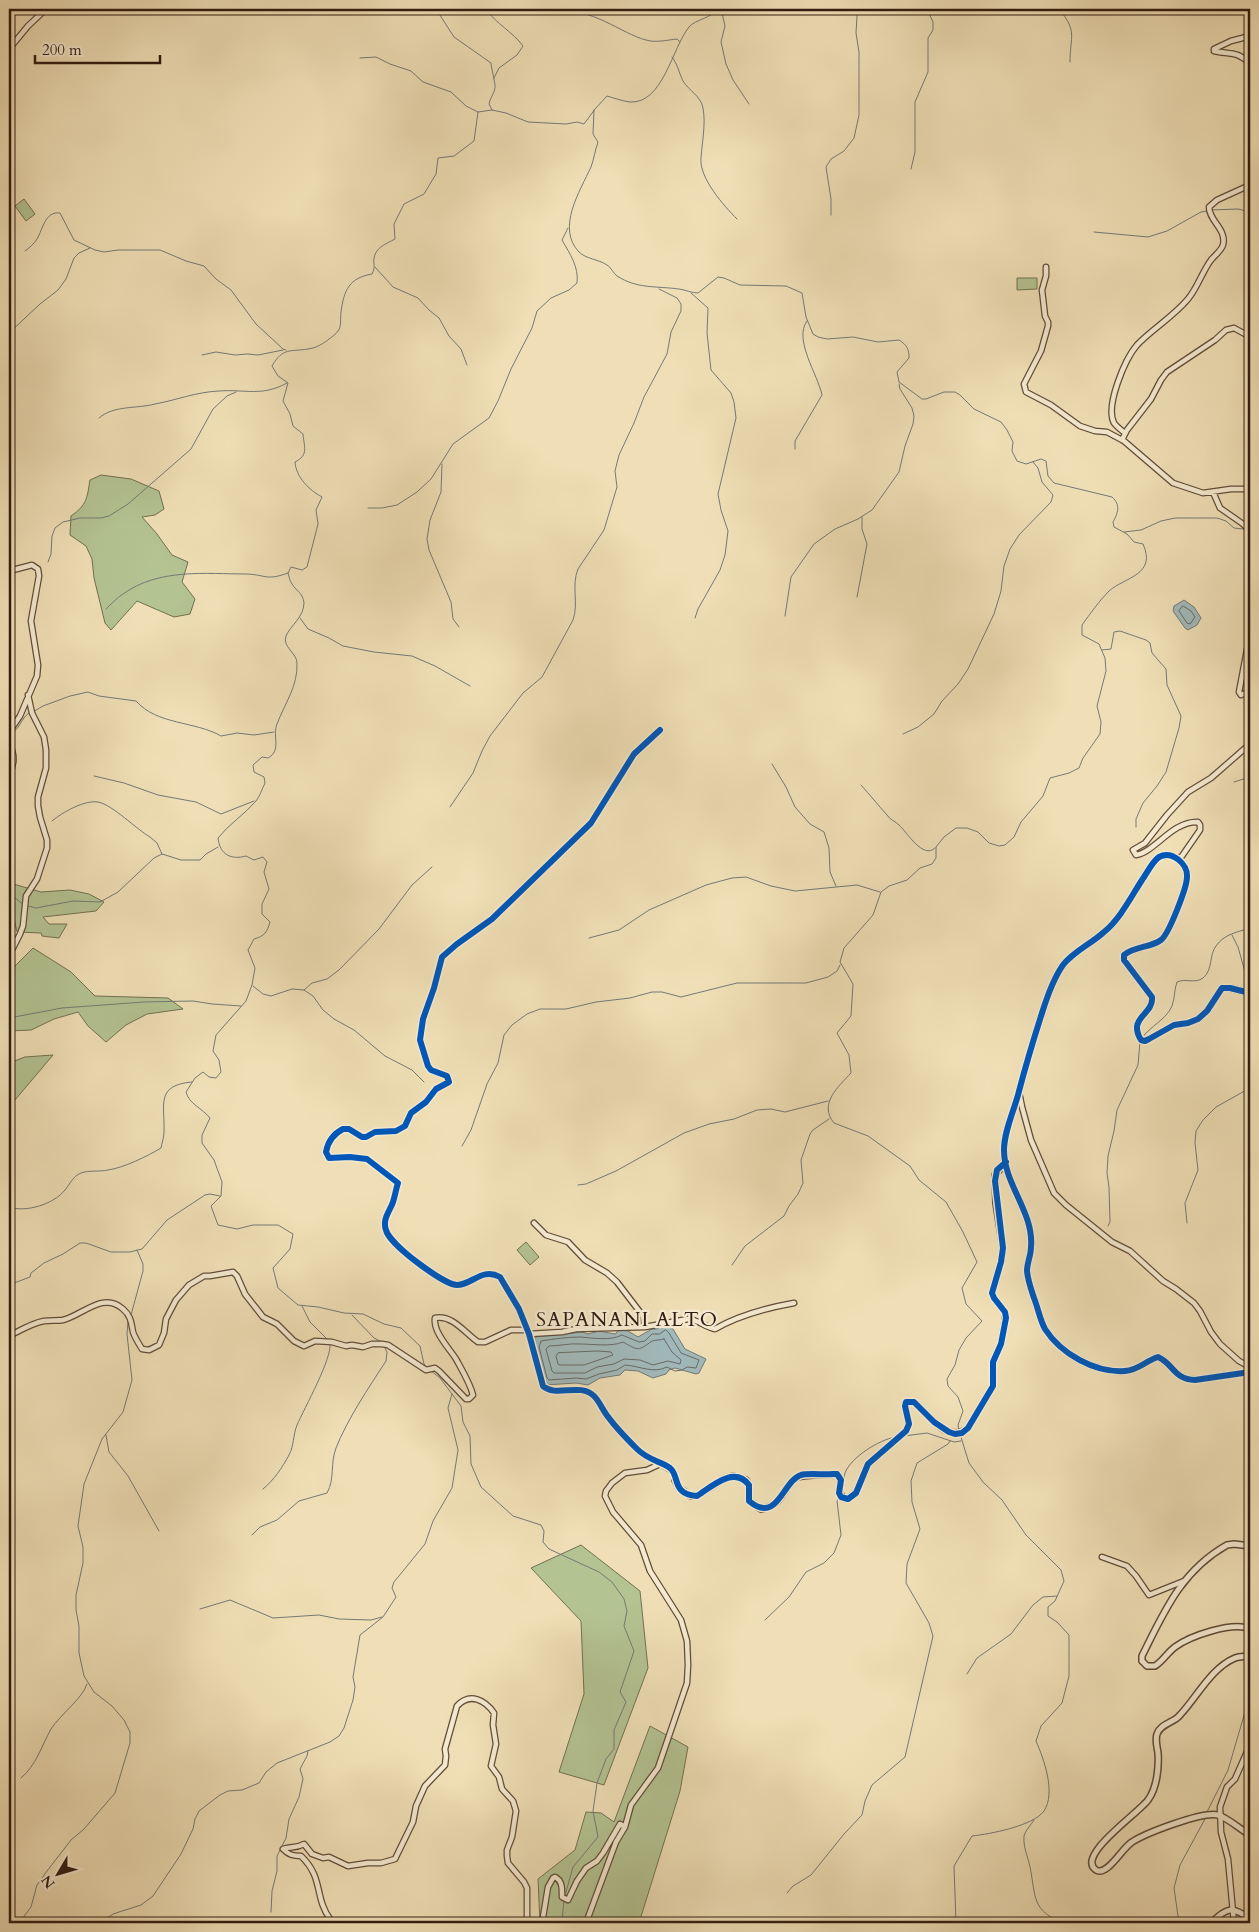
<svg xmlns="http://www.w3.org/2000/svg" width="1259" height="1932" font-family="Cardo,serif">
<rect width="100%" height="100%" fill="#f0dfb6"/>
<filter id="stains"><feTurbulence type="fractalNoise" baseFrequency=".004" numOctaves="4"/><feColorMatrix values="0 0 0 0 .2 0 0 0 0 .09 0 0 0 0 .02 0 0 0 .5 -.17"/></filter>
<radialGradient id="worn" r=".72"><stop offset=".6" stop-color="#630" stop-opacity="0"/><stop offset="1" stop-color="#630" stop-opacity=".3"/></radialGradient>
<path fill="#b4c392" stroke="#727052" d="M24,199L35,214L26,221L15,206Z
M1017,278H1037V289L1017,290Z
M101,475L131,479L159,491L164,509L155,515L142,517L157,534L172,555L188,562L182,582L195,599L190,614L174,617L137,601L111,630L105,623L94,578L92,559L86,546L70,535L71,516C87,505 87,498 90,480Z
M10,883L41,892L70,890L89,894L104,902L96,911L43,917L49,924H67L59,938L42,936L41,933L17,932L10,900Z
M33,948L71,972L95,996L168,998L183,1009L147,1014L126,1025L106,1042L88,1026L78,1012L54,1019L31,1030L9,1031V975L15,966Z
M53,1055L9,1107V1063L25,1057Z
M526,1242L539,1257L530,1265L517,1250Z
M581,1545L640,1591L648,1668L604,1785L559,1772L584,1694L581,1621L531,1568Z
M650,1726L688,1747L680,1791L639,1923H540L538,1879L575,1850L586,1812L601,1813L614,1822Z"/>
<path fill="#a1b9ba" stroke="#747a76" d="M1184,600L1194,607L1201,618L1197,625L1188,630L1185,628L1173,611L1174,606Z
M667,1325L673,1329L685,1349L706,1359L699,1373L696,1374L675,1368L669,1370L666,1374L653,1378L638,1371L625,1370L620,1375L600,1378L588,1385L576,1383L545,1385L543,1382L534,1348L535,1337L582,1332L588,1334L599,1331L615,1334L620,1329L628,1331L638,1337L652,1329H657L662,1326Z"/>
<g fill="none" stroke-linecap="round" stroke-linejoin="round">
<path stroke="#686a66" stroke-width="1" d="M1183,606L1191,611L1195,617L1190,624L1187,623L1179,611Z
M666,1330L669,1333L681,1353L699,1360L696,1368L687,1367L682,1370L675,1371L667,1367C653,1374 640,1366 625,1365L617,1370L599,1374L586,1379L576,1378L549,1380L547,1378L539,1347L541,1341C553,1339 568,1337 580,1337C593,1338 611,1341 622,1335L639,1342L645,1341L652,1334H659Z
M664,1339L672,1352L681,1360L680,1364L668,1361L653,1365L640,1360L624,1359L614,1364L597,1367L585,1373H554L552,1371L546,1349L549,1346C559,1346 570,1343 580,1344C592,1344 612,1347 623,1342C639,1351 638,1351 652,1341C655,1340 661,1340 664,1339Z
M598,1351L611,1352L613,1355L584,1365H560L558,1364L556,1356L558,1353Z"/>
<path stroke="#747a76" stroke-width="1" d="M436,9L454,37L491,63C491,67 496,86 495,88C494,94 490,98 489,104L492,110
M486,9C496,24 513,32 523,46L517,55L499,68L494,78
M721,9L725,26L721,42L726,64L733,80L749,104
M1059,9C1078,32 1070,35 1070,62
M563,14C588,5 622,34 646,40C656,43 667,40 677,39L680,42
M672,57C678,65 679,73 683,81C689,91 701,96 703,108C706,124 702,142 701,158C699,178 724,206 737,219
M360,58L376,57L390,64L411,71L423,82L451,92L466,106L478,112
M594,110L593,134L598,142C595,150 594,159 591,167C580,191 556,228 579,252C586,259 598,259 607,265C611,267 613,273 617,276C637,289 657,286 679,289C686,290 692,293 698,293L718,277L724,278L740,285L786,286L802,293L806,317L813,334L818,337L827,339L853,337L878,342L899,340C907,345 909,349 909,358L897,372L899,382L922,399H926L944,392H955L960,395L974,409L1001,422L1007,430L1013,442L1012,451L1017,461L1026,464L1041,459L1046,461L1048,476L1054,483L1112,497C1121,505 1118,513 1113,522L1114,527L1127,534L1134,542L1143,544C1157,575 1125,577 1109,591C1099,601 1090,614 1082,625V635L1099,644L1105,658L1106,671L1097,706L1101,722L1100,734L1083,758L1079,768L1069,773L1050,778L1043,796L1021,822L1014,837L1005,845L999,846L989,843L978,832L967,828H956L944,837L936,847V858L932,864L920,868L907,880L889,886L881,892L873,915L844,948L840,962L853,984L851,1016L837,1033L849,1055L851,1073C839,1086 818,1104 834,1123L868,1136L910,1166L919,1180L946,1202L963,1232L977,1262L962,1288L966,1304L982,1321L966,1338L959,1350L955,1365L947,1379L948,1386L958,1397L963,1411L958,1425L959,1431
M911,169L915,152V102L928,72V38L933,30V22L927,9
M1211,210L1238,209L1250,212
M831,215V199L826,167L831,159L844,151L854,138L859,115V52L856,33L857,16L856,9
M1094,232L1148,237L1167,231L1201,212L1207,211
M25,251C29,248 34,244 37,239C43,229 45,211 60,213L74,240L95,250L104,252L118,250H160L186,261L204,266L216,279L231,290L256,324L283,349L286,350
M375,267L393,287L418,298L429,310L439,318L449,336L461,349L467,365
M691,293L708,308L707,333L711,370L731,393L734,402L736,418L718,494L721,510L728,531L725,555L720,570L698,609L695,618
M9,333L40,304L58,290L66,279L74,258L79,253L90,248
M202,355L216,352L235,355L247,354L258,355L283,350
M99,418C114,405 136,409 155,404C177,400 196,392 219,391C245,389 262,397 287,383
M795,449V441L822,395C818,375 793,339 807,321
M442,464L441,492L430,520L427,539L429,550L451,602L453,619L459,627
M368,508H382L397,505L417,492L431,479L453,444L489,418L498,401L511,369L532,328L537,311L551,298L569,290L577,283C579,267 570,254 562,240L568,228
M1124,532L1141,530L1161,521L1175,518H1217L1226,521L1234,528L1243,529
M48,562L51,554L52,536L55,528L63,522L80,518H101L109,516L128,504L191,449L213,409L227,396L236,392
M857,597L867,544L862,529V517
M106,609C111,604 117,598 123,594C159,568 206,574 247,574C267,575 266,581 288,573
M785,616L791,577L814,544L835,529L858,519L872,510L899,472L905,446L913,424L914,416L912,408L900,389L899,384
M300,618L308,629L329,638L343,646L374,652L412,656L435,666L470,686
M1102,650L1111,649L1114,632L1120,631L1146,640L1150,643L1152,653L1166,669L1167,685L1181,716L1179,728L1166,772L1157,786L1143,803L1136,819V827
M33,712L43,706L70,696L88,692L99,696L136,701C157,725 195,721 221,736L237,733L254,735L274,732
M903,734L918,727L934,714L942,701L958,684L968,669L994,614L1001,591L1004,566L1010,549L1019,535L1051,502L1053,495L1042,482L1038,468L1033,462
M9,735C21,729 20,719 29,713
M772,764L786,787L795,807L810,824L824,832L829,848L830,872L836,886
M94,776L124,783L158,795L196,802L221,814L254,801
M1234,782L1250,777
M861,785C870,795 878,805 887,815C890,820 895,821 899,825C907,832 923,860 935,848
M450,807L473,773L482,751L490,736L523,693L542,677L573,620C579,603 571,586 578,569L604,530L617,487L615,471L619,455L634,423L644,397L667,354L671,332L681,311V304L677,298L659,289
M52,821C63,812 84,800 98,802C113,805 136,829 150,837L157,843L162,854
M9,893L24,905
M28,906L36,908L73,901L100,902L118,892L154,858L162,854L181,860H200L206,854L218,847
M1232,935L1238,947L1245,972L1250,976
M589,938L619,930L649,910L706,885L732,878L746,877L771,886L795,891L857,885L880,892
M253,986L263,994L271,996L292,989L304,990L313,996L323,1010L334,1019L354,1030L385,1056L412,1070L424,1082
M304,990L312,983L327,979L339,970L379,929L412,885L432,867
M9,1018L62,1008L144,1002L193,1001L212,1004L241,1006
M1142,1038C1150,1026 1166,1020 1172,1006C1175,998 1174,990 1177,982C1185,978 1195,984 1203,978C1213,970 1209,955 1216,946C1224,934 1238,932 1250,928
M1250,1053L1246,1061L1250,1075
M462,1146L471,1130L487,1084L498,1063L504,1035L512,1025L527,1014L540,1009H566L596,1002L630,998L652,992H662L681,997L737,983H806L828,977L837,971L840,965
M578,1185L586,1184L616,1171L684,1133L709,1124L734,1119L757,1110L771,1109L785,1112L828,1101
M9,1207C26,1213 54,1204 65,1190C70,1184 73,1176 81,1173C89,1170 99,1172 108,1170C123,1168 148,1156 161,1148C162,1143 164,1137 164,1132C165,1105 155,1085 192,1082
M1187,1223L1185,1203L1198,1170L1195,1143L1196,1131L1203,1120L1216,1107L1250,1088
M1108,1226L1110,1222L1109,1187L1107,1173L1108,1156L1114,1131L1117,1110L1138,1065L1140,1041
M732,1265L745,1246L784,1216L789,1206L798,1194L803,1183L801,1160L810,1134L813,1130L829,1119
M9,1285L30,1277L31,1273L44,1263L63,1254L80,1243H86L111,1252H130L142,1249L167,1220L205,1195L210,1194L220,1196
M302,1306L310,1322L328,1340
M131,1315L143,1271V1264L137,1250
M352,1315L374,1338L382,1342
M427,1368L424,1364L420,1346L401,1328L384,1324L363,1314L344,1313L318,1307L298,1305L278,1288L273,1268L290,1249L293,1234L278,1225H253L237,1229L218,1225L211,1206L221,1196L222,1182L214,1160L202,1143V1135L210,1118C202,1108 189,1104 186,1092L195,1078L203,1072L209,1077L216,1078L221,1072L219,1060L213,1051L216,1035L246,1001L252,985L255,968L248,950L254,939C265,936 267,932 270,922L262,914V904L269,889L264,872L267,862L263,857L254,860L246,856C231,860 220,855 218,838C229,824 244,815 256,801C260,796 262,789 265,783L264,777L254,772L253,765L262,757L268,758C282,750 272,737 277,724C285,703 298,686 297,663C297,653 282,647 286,636C290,626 304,617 304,603C303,593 297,592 292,584C290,581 289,577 288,573L291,567L302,570L307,567L318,524L316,510L322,497C309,490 296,477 295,462C309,455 304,447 303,434L293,426L290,414L283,401L288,383L278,376L272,366C283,347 290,352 308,349C316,348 323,344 329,339C332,337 336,334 338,331C342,326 340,318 341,312C344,290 349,278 372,274C376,266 373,265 374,258C376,247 386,244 395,239L394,224L404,204L424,194L436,174L438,158L454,156L474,141L478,112L492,110L506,113L528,122L566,124L577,122L584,124L595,109L607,96C614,98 622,101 630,102C663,104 672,48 689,27C696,19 710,19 718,9
M430,1370L440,1378L461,1406L463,1422L470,1436L471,1464L481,1487L513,1516L541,1525L544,1531L543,1542L549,1549L599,1572L612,1582L624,1599L627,1611L624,1626L634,1651L620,1692L626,1702L614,1730V1749L606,1759L597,1783L593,1811L598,1837L573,1867L564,1899L562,1923
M106,1435L109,1452L128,1476L159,1531
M904,1436L927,1433L954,1442L961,1441
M263,1489C274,1480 282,1468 289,1455C294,1446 293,1435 297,1425C304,1409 333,1357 330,1343
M842,1493C845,1486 843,1479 845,1473C851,1457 879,1440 895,1437
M252,1535L260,1527L277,1520L299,1501L327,1493C335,1479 330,1464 336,1448C347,1420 369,1387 386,1361L387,1352L384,1346
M1246,1538L1245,1520L1250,1512
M1248,1550L1250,1571
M200,1609L230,1600L273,1618L319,1615L339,1619L371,1620L382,1617
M765,1620L789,1597L806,1572L824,1563L834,1553L841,1535L837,1501L840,1496
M967,1674L977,1658L1011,1634L1033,1605L1043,1597L1057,1596
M21,1778C36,1766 42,1745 51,1729C60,1715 83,1698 87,1684
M1207,1812L1228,1770L1250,1695
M1034,1820C1031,1825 1025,1831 1024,1836C1023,1847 1028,1857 1030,1867C1036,1896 1031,1913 1066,1923
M787,1893L793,1886L811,1875L844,1834L862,1815L865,1801L872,1785L905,1757L933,1636L929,1623L906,1583L907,1564L920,1529L912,1502L911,1481L917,1463L948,1444L950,1441
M271,1912L272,1891L277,1871V1856L286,1838L289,1819L299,1797L303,1779L300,1769L307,1756L308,1751
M19,1923L31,1907L37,1885L47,1871L71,1840L84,1829L115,1793L130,1743V1732L124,1720L112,1706L94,1692L84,1676L79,1653V1626L76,1610V1595L83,1563V1547L78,1526L84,1484L102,1439L123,1412L132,1380L127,1334L128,1321
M100,1923L113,1914L141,1905L153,1896L181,1854L193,1829L195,1819L199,1811L220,1795L228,1791L242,1790L259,1783L266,1772L277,1763L330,1742L339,1736L344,1728L353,1700L355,1687L353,1677L360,1635L383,1617L396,1597L392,1588L394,1582L425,1544L433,1521L452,1488L458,1450L448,1408L452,1394
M956,1923L954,1866L972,1836C990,1834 1033,1826 1044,1811C1056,1793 1044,1759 1036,1741L1041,1726L1062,1703L1069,1676V1635L1057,1622L1048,1616V1607L1055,1601L1064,1581L1061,1570L1026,1535L1002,1500L983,1482L969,1463L960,1434
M1179,1923L1174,1888L1180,1865L1205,1819"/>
<g stroke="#604d3a" stroke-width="7">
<path id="minor" d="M1250,36L1231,41L1214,49V51C1232,55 1234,50 1250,63
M9,49L28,26L46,9
M1046,267V276L1042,290L1045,316L1048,322V326L1041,351L1024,384L1026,392L1051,405L1080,426L1095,431L1107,432L1124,441L1173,483L1203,493L1231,489H1250
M1125,433C1121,430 1117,427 1114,423C1105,406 1125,359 1137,345C1152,329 1173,317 1188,299C1198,287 1202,272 1211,260C1215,255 1221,251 1223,245C1227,229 1209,221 1209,207L1217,200L1250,185
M1122,440L1127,430L1151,399L1161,380L1167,372L1215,340L1226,330L1234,328L1245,334L1250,332
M1213,492L1220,508L1243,524L1250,531
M9,571L32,565L38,569L39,576L31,621L38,665L37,676L20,716L9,732
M1250,634L1239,692L1241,695L1250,691
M660,730L634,754L591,823L492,919L457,944L442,957L434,988L423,1019L420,1040L428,1066L431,1070L447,1076L449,1082L436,1089L426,1102L411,1113L405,1126L396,1131L375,1132L366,1137H362L349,1129H343C333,1134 328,1141 326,1152L329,1158L350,1157L367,1159L398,1183C396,1189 395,1196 393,1202C390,1211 382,1219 386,1230C389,1244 444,1285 457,1285C472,1285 482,1267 500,1277L519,1309L529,1334L543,1386C553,1396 574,1386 588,1392C598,1396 602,1410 609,1418C618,1429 628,1440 638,1450C645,1457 671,1467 673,1473C674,1473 675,1479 675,1480
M9,743C15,754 15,764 9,775
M1178,859L1182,856L1200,830V825L1198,822C1172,821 1155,852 1136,855L1133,850L1145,843L1167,815L1188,792L1211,778L1250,744
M9,956L20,934L23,926L26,896L37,879L47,848V840L40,817L38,806V797L46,768V750L44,737L32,713L28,695
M1019,1092L1022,1107L1031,1140L1054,1193L1066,1205L1112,1242L1130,1251L1163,1281L1176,1289L1194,1303L1200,1311L1211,1332L1220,1344L1239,1361L1250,1367
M9,1134V1136
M534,1223L546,1235L568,1242L585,1260L607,1273L617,1282L643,1316L645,1327
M529,1334L562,1332L576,1329L645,1327L688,1319C697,1319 705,1327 715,1329C739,1315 766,1308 794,1303
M9,1336C19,1331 32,1323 44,1321C50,1320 57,1321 63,1320C83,1315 103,1291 123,1309C131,1316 131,1322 133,1332C135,1338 139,1344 142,1349L149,1350L159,1345L164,1333L166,1319L176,1300L189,1285L204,1276H210L233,1272L237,1276L245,1294L263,1317L277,1324L294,1341L304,1346L315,1341L332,1342L346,1346L352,1345L363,1347L372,1344H382L388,1345L426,1370L435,1368L439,1371L466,1399H469L473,1395C470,1383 462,1370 456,1359C449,1348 433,1332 435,1318C452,1314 466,1334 478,1342H485L511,1330H527
M1102,1557L1127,1566L1136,1576L1149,1595L1184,1581
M328,1923L330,1919C314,1897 324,1878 301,1856C293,1856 289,1855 283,1849C292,1846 295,1849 304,1844L312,1854L323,1858L329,1857L348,1866L368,1863H381L395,1859L413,1822L416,1806L425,1786L445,1765L446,1756L445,1749L457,1706C470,1692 485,1700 494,1713L493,1725L496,1744L491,1766L499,1777L502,1789L513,1801L516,1811L512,1837L507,1850V1856L508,1863L524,1882L527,1888V1923
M542,1923L548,1887L553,1878L555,1877C563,1881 562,1890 562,1897L568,1900L577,1881L586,1868L597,1861L603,1853L620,1824L625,1827
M586,1923L616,1842L625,1827L631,1805L658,1768L687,1683L688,1665L687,1641L681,1620L650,1571L641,1545L613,1512L605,1496L606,1491L612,1483L625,1473L647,1470L660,1464
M1234,1923L1228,1859L1221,1832L1220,1807L1227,1787L1235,1779L1250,1745"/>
</g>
<g stroke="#604d3a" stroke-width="8">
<path id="tertiary" d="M1250,993L1230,988H1222L1207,1011L1198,1019L1188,1023L1174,1025L1149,1039L1145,1041L1141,1040C1127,1017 1154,1015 1152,997L1124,960V955C1134,946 1150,948 1161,940C1169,934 1187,887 1187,877C1188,864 1172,850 1159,857C1152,862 1147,873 1142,880C1131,897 1120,919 1104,932C1091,944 1074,951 1063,965C1053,979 1047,997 1042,1013C1033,1041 1025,1068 1018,1095C1013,1113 1004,1132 1004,1150C1004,1185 1034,1212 1031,1247C1031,1255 1027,1263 1027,1271C1028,1281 1031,1289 1034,1298C1038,1308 1040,1320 1045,1329C1061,1354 1095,1373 1125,1371C1139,1370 1145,1361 1158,1357C1174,1364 1173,1379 1195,1380L1250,1372
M675,1480L679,1488L691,1496H697L723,1479L733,1476L746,1480L749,1485V1501L761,1509C783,1507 783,1485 798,1477C803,1475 830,1474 837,1474L841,1480L839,1493L844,1498L848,1499L856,1493L868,1464L906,1431L909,1424L905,1406L906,1402H914C929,1414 947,1445 968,1428L993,1386V1362L1001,1344L1005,1322V1312L994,1298L992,1293L1001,1262L1003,1248L996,1203L995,1175L1006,1162
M1250,1546L1234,1544L1227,1545C1181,1571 1164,1612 1142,1656V1661L1147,1666H1155C1163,1661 1167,1653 1175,1647C1190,1636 1233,1621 1250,1629
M1250,1656C1245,1657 1240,1656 1235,1658C1211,1668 1197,1697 1180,1715C1174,1723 1161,1723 1157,1734C1155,1740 1157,1746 1158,1753C1159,1767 1157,1788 1148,1800C1140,1812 1075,1856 1096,1870C1107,1877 1122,1848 1132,1842C1146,1833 1203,1811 1218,1815C1228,1818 1241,1830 1250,1835
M1211,1923C1227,1907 1232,1906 1250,1919"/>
</g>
<use href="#minor" stroke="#f5ead0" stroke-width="4.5"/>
<use href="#tertiary" stroke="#f5ead0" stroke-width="5"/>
<g stroke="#f5ead0" stroke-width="9">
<path id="cycleway" d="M660,730L634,754L591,823L492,919L457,944L442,957L434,988L423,1019L420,1040L428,1066L431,1070L447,1076L449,1082L436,1089L426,1102L411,1113L405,1126L396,1131L375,1132L366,1137H362L349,1129H343C333,1134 328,1141 326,1152L329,1158L350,1157L367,1159L398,1183C396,1189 395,1196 393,1202C390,1211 382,1219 386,1230C389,1244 444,1285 457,1285C472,1285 482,1267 500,1277L519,1309L529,1334L543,1386C556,1398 580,1382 594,1396C600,1402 603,1411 609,1418C617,1429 627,1439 637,1449C648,1460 660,1461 670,1468C680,1476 671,1494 697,1496C711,1487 734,1465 749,1485V1501C778,1525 782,1481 801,1475C808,1473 824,1475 833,1474H837L841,1480L839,1493L841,1497L848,1499L856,1493L868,1464L906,1431L909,1424L905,1406L906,1402H914L934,1422L949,1432L955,1434L962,1433L968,1428L993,1386V1362L1001,1344L1006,1318L1005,1312L994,1298L992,1293L1001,1262L1003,1248L995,1181L997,1170L1006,1162
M1250,993L1230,988H1222L1207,1011L1198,1019L1188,1023L1174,1025L1149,1039L1145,1041L1141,1040C1127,1017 1154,1015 1152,997L1124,960V955C1134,946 1150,948 1161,940C1169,934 1187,887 1187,877C1188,864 1172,850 1159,857C1152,862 1147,873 1142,880C1131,897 1120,919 1104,932C1091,944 1074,951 1063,965C1053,979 1047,997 1042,1013C1033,1041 1025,1068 1018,1095C1013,1113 1004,1132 1004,1150C1004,1185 1034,1212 1031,1247C1031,1255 1027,1263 1027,1271C1028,1281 1031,1289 1034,1298C1038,1308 1040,1320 1045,1329C1061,1354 1095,1373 1125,1371C1139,1370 1145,1361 1158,1357C1174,1364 1173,1379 1195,1380L1250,1372"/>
</g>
<use href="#cycleway" stroke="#0057b8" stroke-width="6"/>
</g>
<g text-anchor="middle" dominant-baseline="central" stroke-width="4.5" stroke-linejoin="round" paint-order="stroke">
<g font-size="20" letter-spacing="1" fill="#301c11" stroke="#f5ead0">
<text x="627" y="1319">SAPANANI ALTO</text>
</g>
</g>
<rect width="1259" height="1932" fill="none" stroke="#f0dfb6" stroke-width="30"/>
<rect x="10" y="10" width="1239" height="1912" fill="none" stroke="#301c11" stroke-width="2.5"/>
<rect x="15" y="15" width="1229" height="1902" fill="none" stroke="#301c11"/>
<g transform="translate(58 1874) rotate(232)" stroke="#f5ead0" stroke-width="4" paint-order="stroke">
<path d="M0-4L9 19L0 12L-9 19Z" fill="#301c11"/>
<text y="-8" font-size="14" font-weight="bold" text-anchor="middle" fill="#301c11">N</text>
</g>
<path d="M35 55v8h125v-8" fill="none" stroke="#301c11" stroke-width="2.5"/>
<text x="42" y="55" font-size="15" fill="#301c11" stroke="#f5ead0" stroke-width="4" paint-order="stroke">200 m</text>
<rect width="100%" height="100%" filter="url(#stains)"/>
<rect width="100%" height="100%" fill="url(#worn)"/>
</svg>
